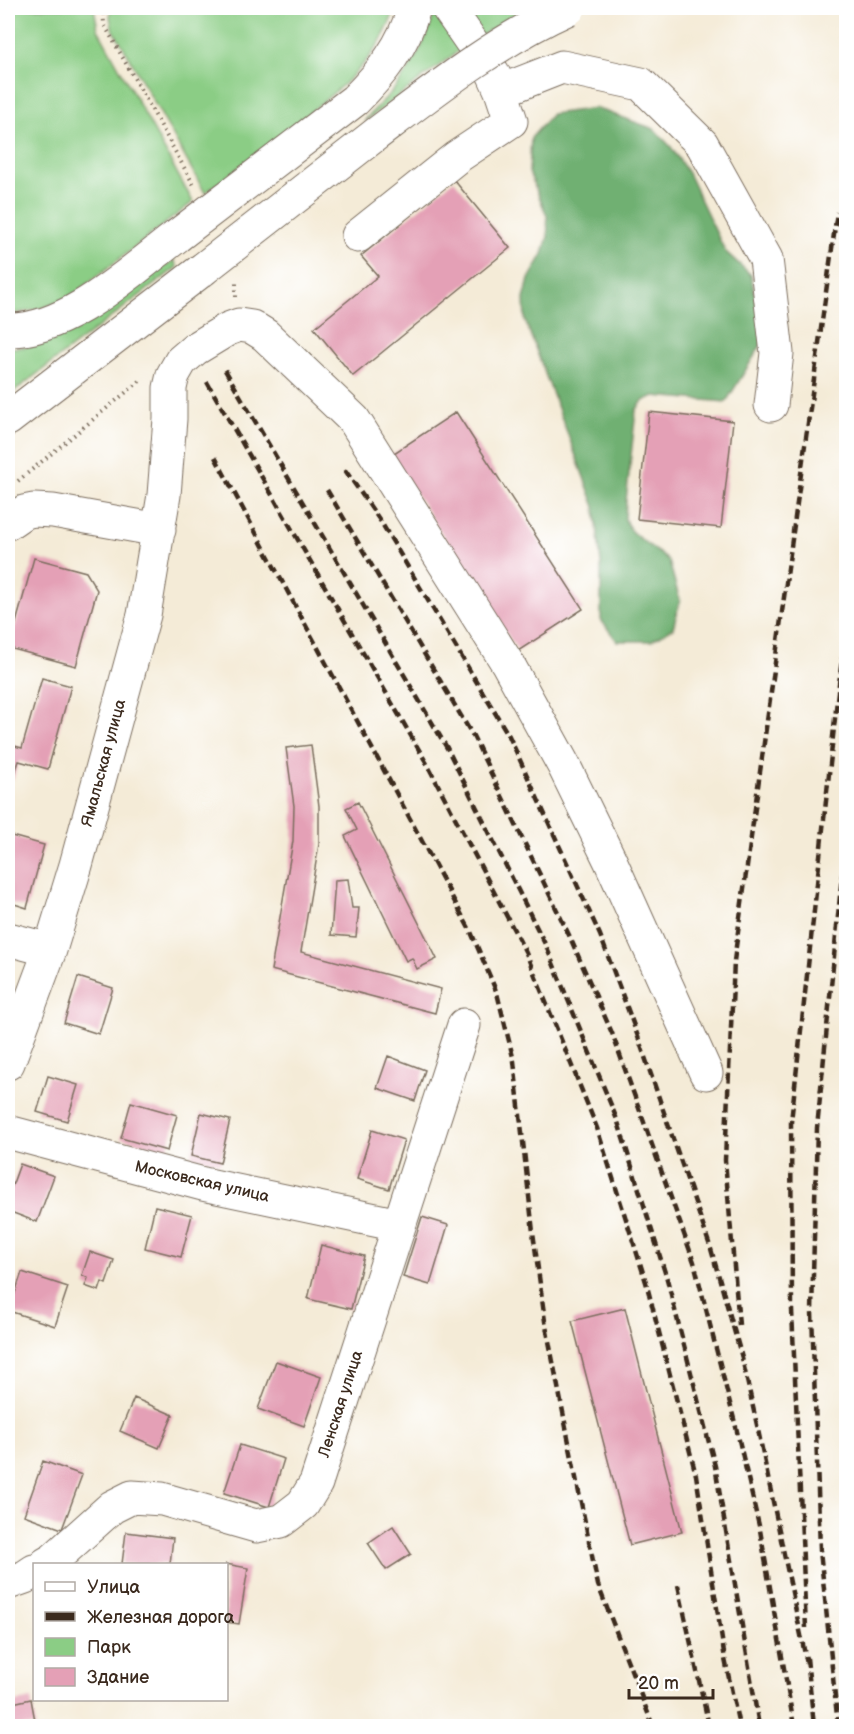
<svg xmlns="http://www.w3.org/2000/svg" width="854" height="1734" font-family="'Balsamiq Sans',sans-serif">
<rect width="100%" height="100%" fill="#fff"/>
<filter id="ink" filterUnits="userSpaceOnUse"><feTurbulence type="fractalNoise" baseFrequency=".0167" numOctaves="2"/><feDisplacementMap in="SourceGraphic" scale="12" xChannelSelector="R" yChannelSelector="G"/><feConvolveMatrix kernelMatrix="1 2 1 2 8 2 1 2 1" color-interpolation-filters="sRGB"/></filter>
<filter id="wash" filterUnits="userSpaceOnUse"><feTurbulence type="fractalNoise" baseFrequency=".008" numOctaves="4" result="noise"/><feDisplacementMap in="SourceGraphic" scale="24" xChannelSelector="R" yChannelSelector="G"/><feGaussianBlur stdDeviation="1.35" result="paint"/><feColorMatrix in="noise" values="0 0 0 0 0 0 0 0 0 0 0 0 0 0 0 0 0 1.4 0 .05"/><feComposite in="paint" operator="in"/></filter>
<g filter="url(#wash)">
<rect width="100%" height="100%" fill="#f4ebd7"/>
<path fill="#8bcd85" stroke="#637c52" stroke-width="1.5" d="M8,8H94L98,29L193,202L74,294C52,306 35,311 11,314L8,313Z
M111,8H395C379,63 332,95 288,129C261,150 233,172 205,193L112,27L110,17Z
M458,8H524L479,37Z
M434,15L465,46L364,122C372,110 384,101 393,90C412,68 425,43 434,15Z
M174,260L177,267L8,396V348C50,349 84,323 117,300C136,287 155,273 174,260Z"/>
<path fill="#70b072" stroke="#566d48" stroke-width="1.5" d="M596,108L654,129L671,147L688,173L725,251L751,275L757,305L766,337L726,402L654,396L643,401L636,410L626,501L625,519L632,532L669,561L680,601L673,628L651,641H617L601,620V564L595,507L525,320L524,299L529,279L543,254L548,236L547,216L529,172L531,138L552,114Z"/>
<g id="blocks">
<path fill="#e4a0b6" d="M454,180L510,248L353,376L314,328L378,276L361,256Z
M456,412L583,609L518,651L391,455Z
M649,412L733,421L721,528L637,519Z
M34,558L86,572L97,590L76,666L9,648Z
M42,678L71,686L48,769L19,761L13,780L8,779V744L22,748Z
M311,745L319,806V844L301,952L441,989L435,1013L271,970L293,841L294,806L286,748Z
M358,802L437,959L417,969L412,958L406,961L345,836L357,830L346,808Z
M8,835L44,845L27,908L8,902Z
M348,879L352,908H359L356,937L331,935L335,880Z
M78,977L113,988L99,1034L64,1023Z
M388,1056L425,1070L415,1101L377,1088Z
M48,1076L78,1085L67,1121L37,1112Z
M131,1102L177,1115L167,1151L121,1138Z
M201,1113L230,1120L220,1163L191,1156Z
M372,1130L404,1140L389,1189L357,1179Z
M20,1164L54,1176L37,1222L8,1211V1197Z
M155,1206L192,1215L181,1257L145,1248Z
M422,1217L448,1225L430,1285L403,1277Z
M321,1245L364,1256L351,1309L308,1299Z
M90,1252L114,1260L106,1284L102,1282L99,1291L85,1286L88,1278L82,1275Z
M22,1272L68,1287L55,1326L9,1311Z
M625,1308L682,1532L630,1545L572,1321Z
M276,1361L321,1377L304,1426L258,1409Z
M134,1398L173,1415L159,1448L120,1431Z
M240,1445L284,1459L269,1507L224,1493Z
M43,1461L82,1475L62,1529L24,1515Z
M393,1526L411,1554L386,1570L368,1543Z
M126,1532L173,1538L170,1564H122Z
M226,1564L248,1568L239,1624L226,1622Z
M31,1699L36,1726H8V1704Z"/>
</g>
</g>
<g filter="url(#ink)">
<use href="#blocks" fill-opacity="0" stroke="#7c6e5f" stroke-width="1.5"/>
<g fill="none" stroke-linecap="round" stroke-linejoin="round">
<g stroke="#7c6e5f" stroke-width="35">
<path id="minor" d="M501,91L562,67L641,84L702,144L766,259L777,353L771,405
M358,236L457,157L511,121L501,91L493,73L448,8
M8,330C67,332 132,270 177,236
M8,419L202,270
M8,523L24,512L34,510L53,511L159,530
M8,939L50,950
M8,1063L50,950L76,865L144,615L164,495L170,419V388L173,375L181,361L195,349L228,329L239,325L252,327L265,335L354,420L508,664L564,766L610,860L706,1073
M8,1132L203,1184L399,1225
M46,1564L53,1560L112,1507L132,1497L162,1499L256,1526L281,1521L303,1504L316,1483L464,1025
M8,1583L25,1577L34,1571"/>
</g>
<path stroke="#7c6e5f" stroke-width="4" stroke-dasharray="1.5 4.5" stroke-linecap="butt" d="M103,8L104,24L195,187
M236,297V281
M18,481L140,381"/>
<use href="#minor" stroke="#fff" stroke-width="33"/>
<path stroke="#3b2a1e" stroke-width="4.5" stroke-dasharray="9 4.5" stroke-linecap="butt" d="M225,370L447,748L546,946L618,1122L667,1279L715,1466L759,1726
M207,382L426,762L526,953L597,1128L646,1282L696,1475L725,1659L739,1726
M215,457L471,932L497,993L514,1061L533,1232L545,1321L578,1488L598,1585L653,1726
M345,470L381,522L509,736L600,935L637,1034L711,1249L742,1358L757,1425L807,1664
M327,490L473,736L569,935L612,1033L694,1262L736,1427L760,1530L794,1726
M739,1325L725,1160L734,961L837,212
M678,1585L709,1726
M806,1628L792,1310L791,1122L837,700L846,626
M807,1658L814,1726
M838,1726L820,1550L812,1312L817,1128L846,835"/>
<g stroke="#7c6e5f" stroke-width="35" stroke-linecap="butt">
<path id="minor-bridge" d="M177,236L355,100C382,73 404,45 414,8
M202,270C259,225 317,180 375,135C437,88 498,40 569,8"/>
</g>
<use href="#minor-bridge" stroke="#fff" stroke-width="33"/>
</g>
</g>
<g text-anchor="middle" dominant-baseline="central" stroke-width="6" stroke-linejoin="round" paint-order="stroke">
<g font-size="16" fill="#3b2a1e" stroke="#fff">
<text transform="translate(104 763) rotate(-75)">Ямальская улица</text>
<text transform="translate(202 1182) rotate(13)">Московская улица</text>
<text transform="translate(341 1404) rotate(-72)">Ленская улица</text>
</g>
</g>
<rect width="854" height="1734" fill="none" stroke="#fff" stroke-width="30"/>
<rect x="33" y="1563" width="195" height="138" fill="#ffffff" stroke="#b1aaa5" stroke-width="1.5"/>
<rect x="45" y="1582" width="30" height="9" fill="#ffffff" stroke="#b1aaa5" stroke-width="1.5"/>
<text x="87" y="1593" font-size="18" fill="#3b2a1e">Улица</text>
<rect x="45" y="1612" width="30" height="9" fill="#3b2a1e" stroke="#b1aaa5" stroke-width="1.5"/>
<text x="87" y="1623" font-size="18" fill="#3b2a1e">Железная дорога</text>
<rect x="45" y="1638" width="30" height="18" fill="#8bcd85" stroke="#b1aaa5" stroke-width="1.5"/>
<text x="87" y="1653" font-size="18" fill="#3b2a1e">Парк</text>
<rect x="45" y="1668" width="30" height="18" fill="#e4a0b6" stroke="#b1aaa5" stroke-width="1.5"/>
<text x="87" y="1683" font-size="18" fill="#3b2a1e">Здание</text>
<path d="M629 1689v9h84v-9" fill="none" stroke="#3b2a1e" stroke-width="3"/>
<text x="638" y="1689" font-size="18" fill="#3b2a1e" stroke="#ffffff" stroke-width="4.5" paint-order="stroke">20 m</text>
</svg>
